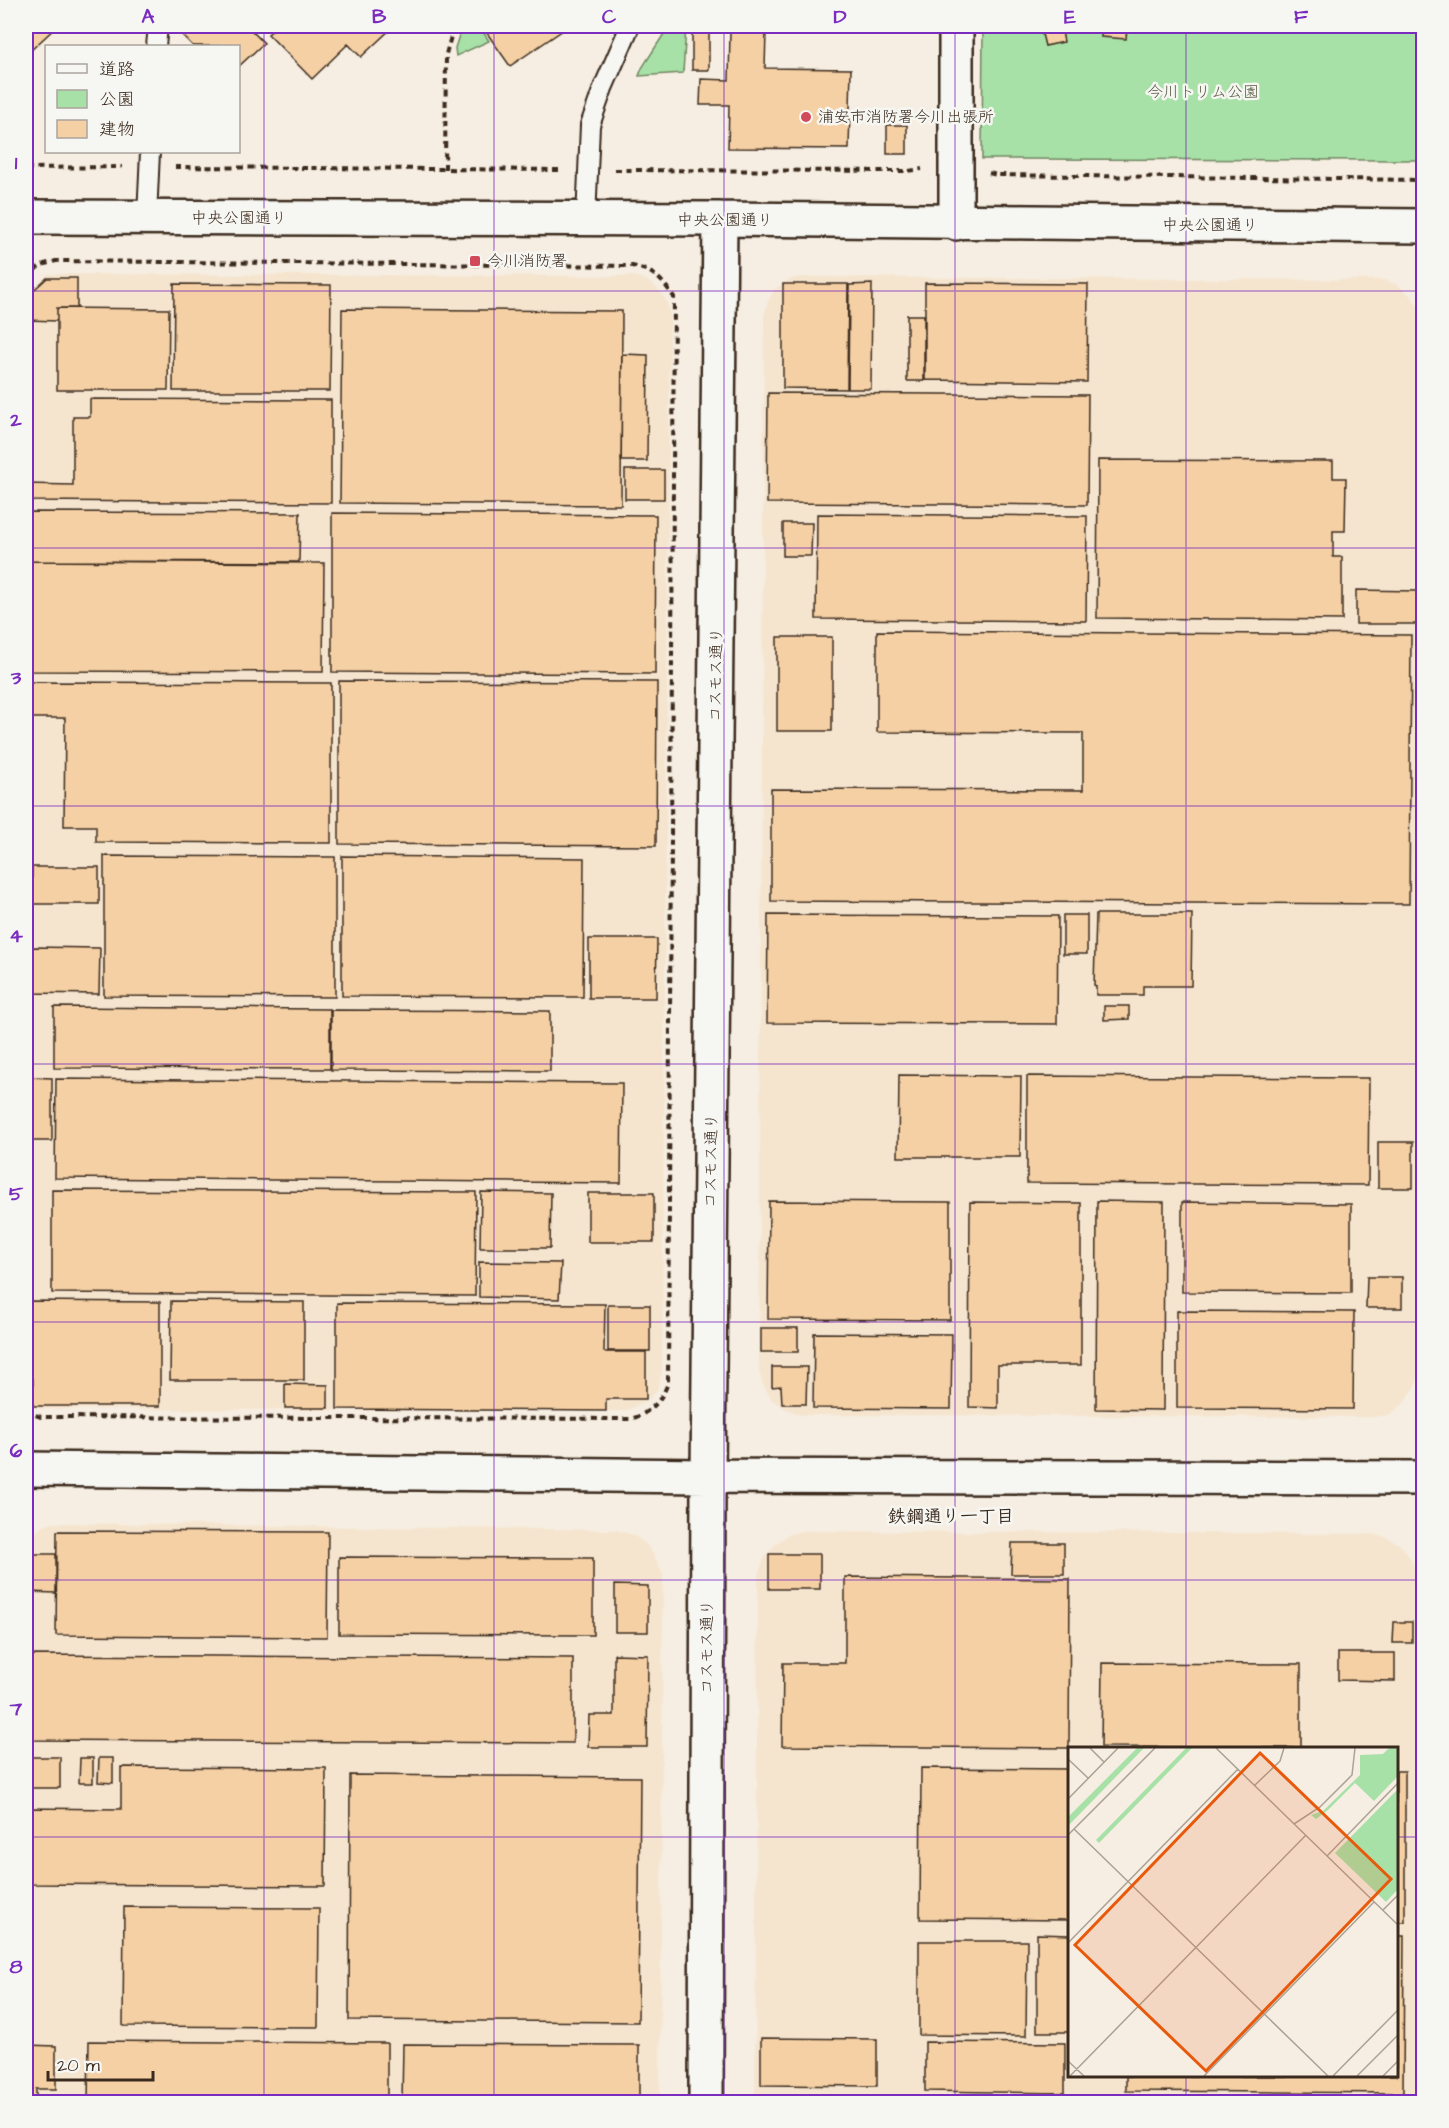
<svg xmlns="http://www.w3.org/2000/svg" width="1449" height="2128" font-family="'Architects Daughter','Klee One',sans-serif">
<rect width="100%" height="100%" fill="#f6eee2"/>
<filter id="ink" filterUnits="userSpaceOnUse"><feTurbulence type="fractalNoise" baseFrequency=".0167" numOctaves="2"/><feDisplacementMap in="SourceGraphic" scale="12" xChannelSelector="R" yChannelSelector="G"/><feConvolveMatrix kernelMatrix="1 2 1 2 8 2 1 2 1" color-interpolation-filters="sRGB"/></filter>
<g filter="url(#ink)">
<path fill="#f5e5cf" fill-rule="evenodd" d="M48,274L633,276L646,280L657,288L667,302L670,315L662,1372L657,1391L645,1402L625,1411L40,1409L26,1399V295Z
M804,277L1384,280L1398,285L1411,296L1422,312L1423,767L1420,1374L1414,1389L1403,1404L1389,1415L1372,1417L801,1415L786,1409L772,1400L763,1385L759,1371L764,315L768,301L775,289L790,279Z
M49,1523L615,1530L633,1535L646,1544L656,1559L663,1575L660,2102H26V1537Z
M803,1531L1372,1534L1386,1537L1399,1544L1411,1559L1418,1574L1420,1589L1417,2102H755L758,1575L763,1561L773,1546L789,1534ZM1070,1748H1396V2076H1070Z"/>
<path fill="#a7e1a7" stroke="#718662" stroke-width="1.5" d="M462,26H479L489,41L456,56L455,48Z
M669,26H686L683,73L639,76L642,68Z
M983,26H1423V160L982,159Z"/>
<path fill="#f4d0a4" stroke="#3b2a1e" stroke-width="1.5" d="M26,26H57L28,53L26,51Z
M191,26H247L264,43L238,67V46H193L182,35Z
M277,26H394L361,57L348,44L312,79L268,34Z
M482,26H569L510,66Z
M1040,26H1061L1064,42L1045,46Z
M1102,26H1127L1126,39L1101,37Z
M692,32H709V70H692Z
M730,32H766L765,68L851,69L849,149L728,148L729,105H700L701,79L729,80Z
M887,125H907V154H887Z
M47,278H77V308H57V321L26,320V297Z
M925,283L1088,284L1087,382L925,380Z
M174,284L331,285L330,391H173Z
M783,284H848L847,389L783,388Z
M872,284L871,389H848L849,285Z
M57,308L169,309L168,390H57Z
M342,309L622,311L621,505L340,503Z
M907,315H924V381H907Z
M622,354L648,355L647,461H621Z
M768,393L1088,395L1087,505L767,503Z
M90,399L331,400V503L26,501V484L73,485V417H90Z
M1098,460L1333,461V478H1346L1345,531H1333V557H1342V620L1097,618Z
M625,470H664V499H625Z
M26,512L300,513L299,562L26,561Z
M332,513L656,515L655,674L332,672Z
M817,514L1087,516L1086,621L816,619Z
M783,523H812L811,556H783Z
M26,561L324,563L323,672L26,671Z
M1356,590L1417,591V624H1356Z
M877,631L1411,635L1409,904L771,901V789L1083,790V733L877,732Z
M777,637H832V731H777Z
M339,681L657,682L656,846L339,844Z
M26,682L331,683V843L96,842V826H64L65,718H26Z
M104,856L335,857V997L104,996Z
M342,856L584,858L583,997L342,996Z
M32,867H99V904H32Z
M1096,914H1192L1191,986H1143V995H1096V986L1094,985Z
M768,915L1058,916L1057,1024L767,1023Z
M1063,915H1087V954H1063Z
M589,939H657L656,998H589Z
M32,947L100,948L99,994L26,993V961Z
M1104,1006H1129V1019L1104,1020Z
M54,1007L330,1009V1069L54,1068Z
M331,1010L550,1011V1071L331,1070Z
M899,1075L1021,1076L1020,1157H898Z
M1027,1076L1369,1078L1368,1185L1027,1183Z
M26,1077L52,1078V1141H26Z
M56,1079L622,1083L621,1183L55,1178Z
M1378,1142H1413V1188H1378Z
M52,1190L476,1192L475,1296L52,1293Z
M481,1192L551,1193L550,1248H480Z
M588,1193H654V1242H588Z
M769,1201L950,1202V1320L768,1319Z
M1097,1201L1164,1202L1163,1410L1096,1409Z
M970,1202L1081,1203V1365H998V1408L969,1407Z
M1182,1202L1351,1204V1293L1182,1292Z
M479,1262L561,1263L559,1299L479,1297Z
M1367,1277H1402V1308H1366Z
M26,1301L160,1302V1406H33V1379H26Z
M171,1301L304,1302V1380H170Z
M337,1303L605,1304L604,1352H646V1399H606V1411L337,1409Z
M608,1305H650V1351H608Z
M1177,1311L1354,1312L1353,1409L1177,1408Z
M761,1328H798V1352H761Z
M814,1333L952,1334L951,1409L813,1408Z
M772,1367H807L806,1404H782L781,1386L772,1387Z
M285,1384L328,1385V1408H285Z
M57,1531L328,1532L327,1637L56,1635Z
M1012,1543H1064V1574H1011Z
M26,1554H56V1593L26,1592Z
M769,1554H820V1589H769Z
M339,1557L593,1558V1635L339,1634Z
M845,1577L1070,1579L1069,1748L782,1746L783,1663H845Z
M615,1585L648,1586V1632H615Z
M1394,1622H1412V1643H1393Z
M1338,1653H1395V1681L1338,1680Z
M614,1654L648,1655L647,1747H588L589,1715H614Z
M26,1655L573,1658V1743L26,1740Z
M1102,1663L1301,1664V1748L1101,1747Z
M26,1757H60V1788H26Z
M80,1758H93V1783H79Z
M99,1758H113V1783L98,1782Z
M121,1767L326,1768L325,1886L26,1884V1808L121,1809Z
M921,1768L1070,1769V1920L920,1919Z
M1396,1771H1405V1922H1396Z
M350,1775L640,1777L638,2022L349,2020Z
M124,1907L319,1908L318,2027L123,2026Z
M1037,1934L1070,1935V2032H1037Z
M1396,1936H1404L1403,2093L1126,2091V2076H1396Z
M919,1941H1027L1026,2036L919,2035Z
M761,2038L877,2039V2086L761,2085Z
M89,2041L387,2043V2102H88Z
M925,2042L1065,2043V2093L925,2091Z
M403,2044L639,2045V2102H402Z
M26,2045L56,2046V2089H36V2102H26Z"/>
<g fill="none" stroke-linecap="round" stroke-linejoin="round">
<g stroke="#3b2a1e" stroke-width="22">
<path id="lane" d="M156,46L158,26
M147,217L150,152
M586,220L590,125L603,88L630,26"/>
</g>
<g stroke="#3b2a1e" stroke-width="38">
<path id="secondary" d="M26,217L720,219L1424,226
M956,223V26
M26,1469L708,1476L1424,1478
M706,2102L708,1476L720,219"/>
</g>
<path stroke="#3b2a1e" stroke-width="4" stroke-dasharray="6 4.5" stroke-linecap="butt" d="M175,167L563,170
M26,168L122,167
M445,169L446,54L454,26
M615,170L908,171L922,169
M989,173L997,175L1424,180
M26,277L41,265L56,261L632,266C655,271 661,279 674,297L668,1383C660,1403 651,1412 631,1419L41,1417L26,1412"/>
<use href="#lane" stroke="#f6f6f2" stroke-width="18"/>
<use href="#secondary" stroke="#f6f6f2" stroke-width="33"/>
</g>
</g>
<path fill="none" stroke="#7b2cbf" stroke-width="1.5" stroke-opacity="0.55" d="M264,26V2102M494,26V2102M724,26V2102M955,26V2102M1186,26V1748M26,291H1424M26,548H1424M26,806H1424M26,1064H1424M26,1322H1424M26,1580H1424M26,1837H1070M1396,1837H1424M1186,2076V2102"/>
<g fill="#d1495b" stroke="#f6f6f2" stroke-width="2">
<circle cx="806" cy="117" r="6"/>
<rect x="469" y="255" width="12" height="12" rx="3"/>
</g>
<g text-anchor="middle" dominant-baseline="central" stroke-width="5" stroke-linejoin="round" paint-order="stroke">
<g font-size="16" fill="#565840" stroke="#f6f6f2">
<text x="1203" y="92">今川トリム公園</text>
</g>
<g font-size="16" fill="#3b2a1e" stroke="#f6f6f2" text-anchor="start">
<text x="818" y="117">浦安市消防署今川出張所</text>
<text x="487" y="261">今川消防署</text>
</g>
<g font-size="16" fill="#3b2a1e" stroke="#f6f6f2">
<text x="239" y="218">中央公園通り</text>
<text x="725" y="220">中央公園通り</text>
<text x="1210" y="225">中央公園通り</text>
<text transform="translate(716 675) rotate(-89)">コスモス通り</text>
<text transform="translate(711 1161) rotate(-89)">コスモス通り</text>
<text transform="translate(707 1647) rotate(-90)">コスモス通り</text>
</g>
<g font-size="18" font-weight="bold" fill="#3b2a1e" stroke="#f6f6f2">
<text x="951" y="1516">鉄鋼通り一丁目</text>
</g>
</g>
<g transform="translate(1068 1747)">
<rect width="330" height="330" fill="#f6eee2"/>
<path d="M69,1H76L0,79V70ZM118,1H124L31,96L28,93ZM321,1H330V29L306,54L287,36L260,63L248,72L243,68L255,64L292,28V8L315,7ZM330,42V142L318,155L267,106Z" fill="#a7e1a7"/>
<path fill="none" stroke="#aba094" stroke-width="1.5" d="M22,1L36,15M148,1L330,178M0,12L20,31M187,38L212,14L216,1M0,52L50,1M226,77L252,60L284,28L287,1M6,82L260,329M0,88L87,1M259,109L330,36M315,163L330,148M0,196L170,22M0,314L16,329M2,329L238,88M136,329L306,155M265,329L330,263M289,329L330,288M315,329L330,314"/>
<path fill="#e8590c" fill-opacity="0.15" stroke="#e8590c" stroke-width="3" d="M192,6L323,132L138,324L7,198Z"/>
<rect width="330" height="330" fill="none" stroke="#3b2a1e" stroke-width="3"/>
</g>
<rect width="1449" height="2128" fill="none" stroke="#f6f6f2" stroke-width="66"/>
<rect x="45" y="45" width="195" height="108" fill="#f6f6f2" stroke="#aba49d" stroke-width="1.5"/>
<rect x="57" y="64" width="30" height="9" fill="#f6f6f2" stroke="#aba49d" stroke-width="1.5"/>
<text x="99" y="75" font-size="18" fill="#3b2a1e">道路</text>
<rect x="57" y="90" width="30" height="18" fill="#a7e1a7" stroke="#aba49d" stroke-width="1.5"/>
<text x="99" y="105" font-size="18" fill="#3b2a1e">公園</text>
<rect x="57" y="120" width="30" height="18" fill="#f4d0a4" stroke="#aba49d" stroke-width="1.5"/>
<text x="99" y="135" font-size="18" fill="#3b2a1e">建物</text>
<path d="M48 2071v9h105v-9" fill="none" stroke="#3b2a1e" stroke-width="3"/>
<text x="57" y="2071" font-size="18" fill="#3b2a1e" stroke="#f6f6f2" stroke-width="4.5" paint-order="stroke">20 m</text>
<rect x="33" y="33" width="1383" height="2062" fill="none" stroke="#7b2cbf" stroke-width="2"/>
<g font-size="20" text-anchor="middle" font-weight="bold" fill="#7b2cbf">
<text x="148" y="23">A</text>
<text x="379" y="23">B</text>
<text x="609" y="23">C</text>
<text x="840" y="23">D</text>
<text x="1070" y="23">E</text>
<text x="1301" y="23">F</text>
<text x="16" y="169">1</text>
<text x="16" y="426">2</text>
<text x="16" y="684">3</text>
<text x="16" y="942">4</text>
<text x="16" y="1200">5</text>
<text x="16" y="1457">6</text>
<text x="16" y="1715">7</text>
<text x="16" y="1973">8</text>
</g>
</svg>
